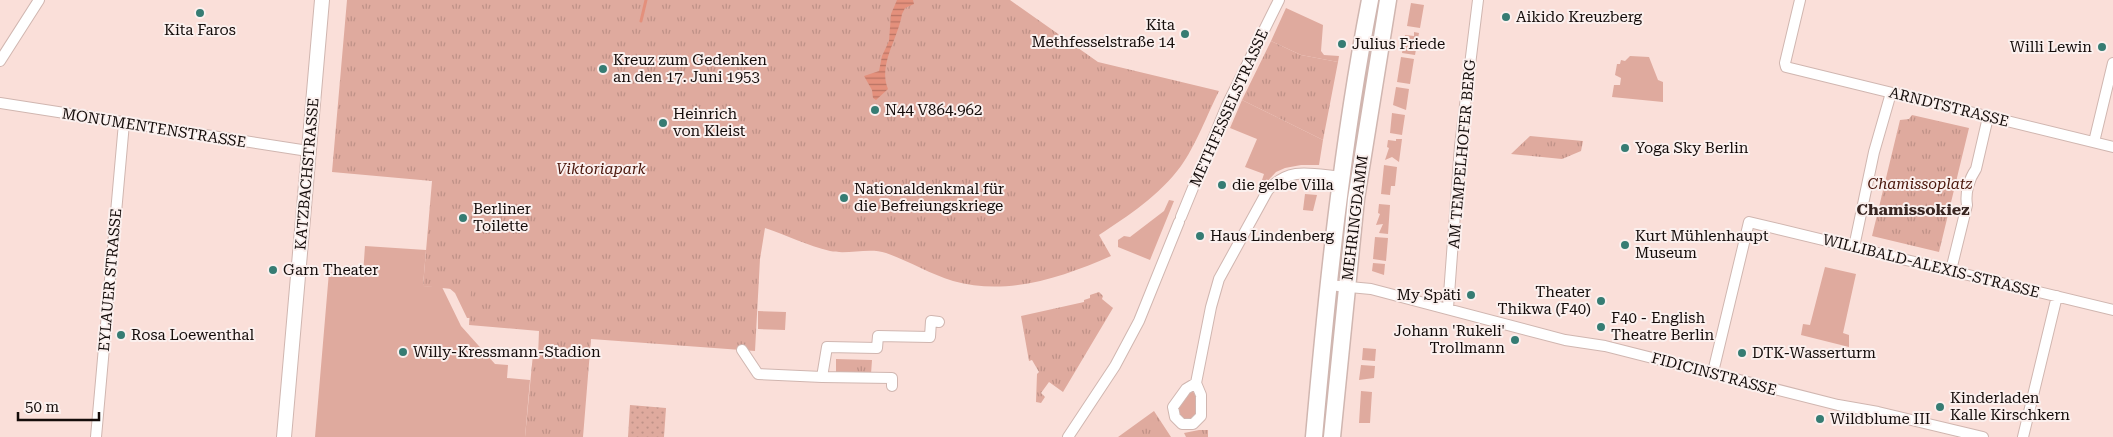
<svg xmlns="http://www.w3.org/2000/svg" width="2113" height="437" font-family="'Roboto Serif',serif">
<defs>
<pattern id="park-tufts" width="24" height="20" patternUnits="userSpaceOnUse" patternTransform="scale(1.25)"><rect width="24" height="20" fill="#dfaa9e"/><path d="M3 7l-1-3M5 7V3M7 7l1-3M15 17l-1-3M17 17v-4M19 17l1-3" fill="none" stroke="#be9187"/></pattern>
<pattern id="garden-dots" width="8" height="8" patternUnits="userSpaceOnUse" patternTransform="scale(1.25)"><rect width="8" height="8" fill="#dfaa9e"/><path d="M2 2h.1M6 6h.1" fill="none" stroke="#be9187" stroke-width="1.8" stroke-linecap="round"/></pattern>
<pattern id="water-rules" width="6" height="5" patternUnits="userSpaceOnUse" patternTransform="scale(1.25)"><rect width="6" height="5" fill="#e4907c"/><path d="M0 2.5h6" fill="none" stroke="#b87464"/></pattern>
</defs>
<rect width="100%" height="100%" fill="#fadfd9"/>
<path fill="#dfaa9e" d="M1376,0H1383L1342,273H1339L1345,192Z
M1411,3L1424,5L1420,28L1407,26Z
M1286,8L1323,25L1321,51L1324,55L1339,56L1338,62L1301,55L1271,41Z
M1414,32L1419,33L1415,55L1402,53L1405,35L1414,36Z
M1630,56L1649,57L1658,80L1663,82V102L1612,97L1614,85H1620L1621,78L1615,75L1617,64H1620L1621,60L1625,61Z
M1401,57L1414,59L1410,84L1397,82Z
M1396,87L1409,89L1406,110L1393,105Z
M1242,100L1323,140L1319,165H1301L1285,168L1276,172L1262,187L1260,186L1264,174L1245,167L1257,139L1230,128Z
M1392,113L1405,115L1402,135L1390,133Z
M1396,139H1402L1399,162L1392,157L1385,160L1389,148L1387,147L1388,140L1396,141Z
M1384,165L1397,167L1395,186H1391L1390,195L1381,194Z
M1305,194L1317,195L1313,211L1303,210Z
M1169,200L1174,201L1150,260L1118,247V240L1124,236L1130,237L1164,211Z
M1379,204L1390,205L1388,234L1379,233L1383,224L1376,225L1380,214L1378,213Z
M1375,237L1388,238L1386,261L1373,259Z
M365,246L426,250L423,286L442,287L461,326L495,364L508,365L507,378L530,380L525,437H315L329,272L363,275Z
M1373,263L1385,264L1384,275L1372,271Z
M1825,267L1856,274L1843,333L1849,335V347L1801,335L1803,324L1810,325Z
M445,275L474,292L472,318H467L455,293L448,287Z
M1331,305L1339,306L1327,437H1319Z
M758,311L786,312L785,330L758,329Z
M1363,348L1376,349L1375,361L1362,360Z
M1361,365L1375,366L1374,378L1359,380Z
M1191,391L1197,394L1198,415L1188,421L1180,418L1177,405Z
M1361,391L1372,392L1370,423H1359Z"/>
<path fill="url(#park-tufts)" d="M347,0H1010L1098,62L1219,91C1208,113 1195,147 1181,166C1160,195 1128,216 1099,235L1111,256C1061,278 1007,296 953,281C930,274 909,261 886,253C869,247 848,255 830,251C808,246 786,235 765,228L760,259L755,351L591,339L583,437H525L533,354L538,357L539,331L469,325L471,291L423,286L432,181L332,172Z
M1271,41L1301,55L1338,62L1323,140L1242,100Z
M1912,115L1969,128L1939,252L1872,236L1900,120L1909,119Z
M1530,136L1583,141L1581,151L1562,159L1511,154Z
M1099,292L1103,296L1102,299L1113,308L1063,392L1049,382L1041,393L1045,397L1041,403L1036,402L1037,374L1039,372L1032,360L1029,361L1021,316L1084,302V300L1090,298V295Z
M836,359L872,360L871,374L836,373Z
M1154,411L1171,437H1118Z
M1199,430H1208V437H1186L1184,433Z"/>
<path fill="url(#garden-dots)" d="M630,405L666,408L664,437H628Z"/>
<path fill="url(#water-rules)" d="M897,0H913L914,4L905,8L902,14C898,39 878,64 888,89L876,100L873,98L872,90L864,76L879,71L882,56L889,41L891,14Z"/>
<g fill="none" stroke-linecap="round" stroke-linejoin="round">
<path stroke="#e4907c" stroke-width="3" d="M641,21L646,0"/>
<g stroke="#d0b6b0" stroke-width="12">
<path id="street" d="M1800,0L1785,63L1786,67L2113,147
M0,61L39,0
M0,103L308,151
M2094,142L2113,63
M1181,217L1227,105L1279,0
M1854,247L1874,152L1891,93
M1951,270L1967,205C1965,193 1969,179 1976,169L1988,117
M1328,285L1371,289L1565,340L1605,346L1838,405L1878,412L1983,437
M1448,308L1460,146L1478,0
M742,350L758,374L822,377
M1713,372L1749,222L2113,310
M1196,383L1186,389L1173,407L1175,417L1182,424H1193L1201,416V395L1196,383L1211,307L1219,279L1268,190C1290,166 1311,174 1341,177
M892,386V378L822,377L827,347L877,348L878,336L930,337L931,321L939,322
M96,437L124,123
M1068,437L1115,366L1139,321L1179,222
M2023,437L2057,296"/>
</g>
<g stroke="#d0b6b0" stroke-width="16">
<path id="secondary" d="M284,437L322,0"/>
</g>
<g stroke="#d0b6b0" stroke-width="19">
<path id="primary" d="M1314,437C1327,290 1342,144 1370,0
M1332,437L1356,199L1388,0"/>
</g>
<use href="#street" stroke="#fff" stroke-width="10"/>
<use href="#secondary" stroke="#fff" stroke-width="14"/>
<use href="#primary" stroke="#fff" stroke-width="16"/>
</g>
<g fill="#367c73" stroke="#fbf0ee" stroke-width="2">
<circle cx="200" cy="13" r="5"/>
<circle cx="1506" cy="17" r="5"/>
<circle cx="1185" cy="34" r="5"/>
<circle cx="1342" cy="44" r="5"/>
<circle cx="2102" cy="47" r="5"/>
<circle cx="603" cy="69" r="5"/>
<circle cx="875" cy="110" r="5"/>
<circle cx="663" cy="123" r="5"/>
<circle cx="1625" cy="148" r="5"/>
<circle cx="1222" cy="185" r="5"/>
<circle cx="844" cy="198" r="5"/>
<circle cx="463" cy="218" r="5"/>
<circle cx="1200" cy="236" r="5"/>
<circle cx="1625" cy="245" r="5"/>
<circle cx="273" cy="270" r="5"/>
<circle cx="1471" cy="295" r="5"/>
<circle cx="1601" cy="301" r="5"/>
<circle cx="1601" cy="327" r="5"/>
<circle cx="121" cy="335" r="5"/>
<circle cx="1515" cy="340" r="5"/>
<circle cx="403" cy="352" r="5"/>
<circle cx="1742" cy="353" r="5"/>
<circle cx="1940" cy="407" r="5"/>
<circle cx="1820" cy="419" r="5"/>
</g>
<g text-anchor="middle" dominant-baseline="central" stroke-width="4" stroke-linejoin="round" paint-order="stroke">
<g font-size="15" fill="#140c0a" stroke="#fbf0ee" text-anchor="start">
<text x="1516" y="17">Aikido Kreuzberg</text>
<text x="1175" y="25" text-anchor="end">Kita<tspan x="1175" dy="17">Methfesselstraße 14</tspan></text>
<text x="200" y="30" text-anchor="middle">Kita Faros</text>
<text x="1352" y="44">Julius Friede</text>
<text x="2092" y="47" text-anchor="end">Willi Lewin</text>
<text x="613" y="60">Kreuz zum Gedenken<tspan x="613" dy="17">an den 17. Juni 1953</tspan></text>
<text x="885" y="110">N44 V864.962</text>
<text x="673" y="114">Heinrich<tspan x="673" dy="17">von Kleist</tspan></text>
<text x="1635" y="148">Yoga Sky Berlin</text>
<text x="1232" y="185">die gelbe Villa</text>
<text x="854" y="189">Nationaldenkmal für<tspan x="854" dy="17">die Befreiungskriege</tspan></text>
<text x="473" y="209">Berliner<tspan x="473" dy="17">Toilette</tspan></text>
<text x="1210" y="236">Haus Lindenberg</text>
<text x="1635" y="236">Kurt Mühlenhaupt<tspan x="1635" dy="17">Museum</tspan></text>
<text x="283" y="270">Garn Theater</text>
<text x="1591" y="292" text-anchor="end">Theater<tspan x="1591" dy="17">Thikwa (F40)</tspan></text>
<text x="1461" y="295" text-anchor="end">My Späti</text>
<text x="1611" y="318">F40 - English<tspan x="1611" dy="17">Theatre Berlin</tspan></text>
<text x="1505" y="331" text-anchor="end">Johann 'Rukeli'<tspan x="1505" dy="17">Trollmann</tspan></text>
<text x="131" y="335">Rosa Loewenthal</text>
<text x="413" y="352">Willy-Kressmann-Stadion</text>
<text x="1752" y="353">DTK-Wasserturm</text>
<text x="1950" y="398">Kinderladen<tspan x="1950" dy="17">Kalle Kirschkern</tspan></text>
<text x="1830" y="419">Wildblume III</text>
</g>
<g font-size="15" fill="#140c0a" stroke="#fbf0ee">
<text transform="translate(1949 107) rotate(14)">ARNDTSTRASSE</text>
<text transform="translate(1229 108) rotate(-66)">METHFESSELSTRASSE</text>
<text transform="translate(154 128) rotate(9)">MONUMENTENSTRASSE</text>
<text transform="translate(1462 154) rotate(-85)">AM TEMPELHOFER BERG</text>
<text transform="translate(307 174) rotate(-85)">KATZBACHSTRASSE</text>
<text transform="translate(1355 218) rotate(-83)">MEHRINGDAMM</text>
<text transform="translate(1931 266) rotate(14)">WILLIBALD-ALEXIS-STRASSE</text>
<text transform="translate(110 280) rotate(-85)">EYLAUER STRASSE</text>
<text transform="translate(1714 374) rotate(15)">FIDICINSTRASSE</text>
</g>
<g font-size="15" font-style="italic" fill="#49150a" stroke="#fbf0ee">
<text x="601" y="169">Viktoriapark</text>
<text x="1920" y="184">Chamissoplatz</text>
</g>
<g font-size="16" font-weight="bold" fill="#392622" stroke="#fbf0ee">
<text x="1913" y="209">Chamissokiez</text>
</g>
</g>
<path d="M18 412v8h81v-8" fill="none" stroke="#140c0a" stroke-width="2.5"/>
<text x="25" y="412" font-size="15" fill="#140c0a" stroke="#fbf0ee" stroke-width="4" paint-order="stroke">50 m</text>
</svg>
